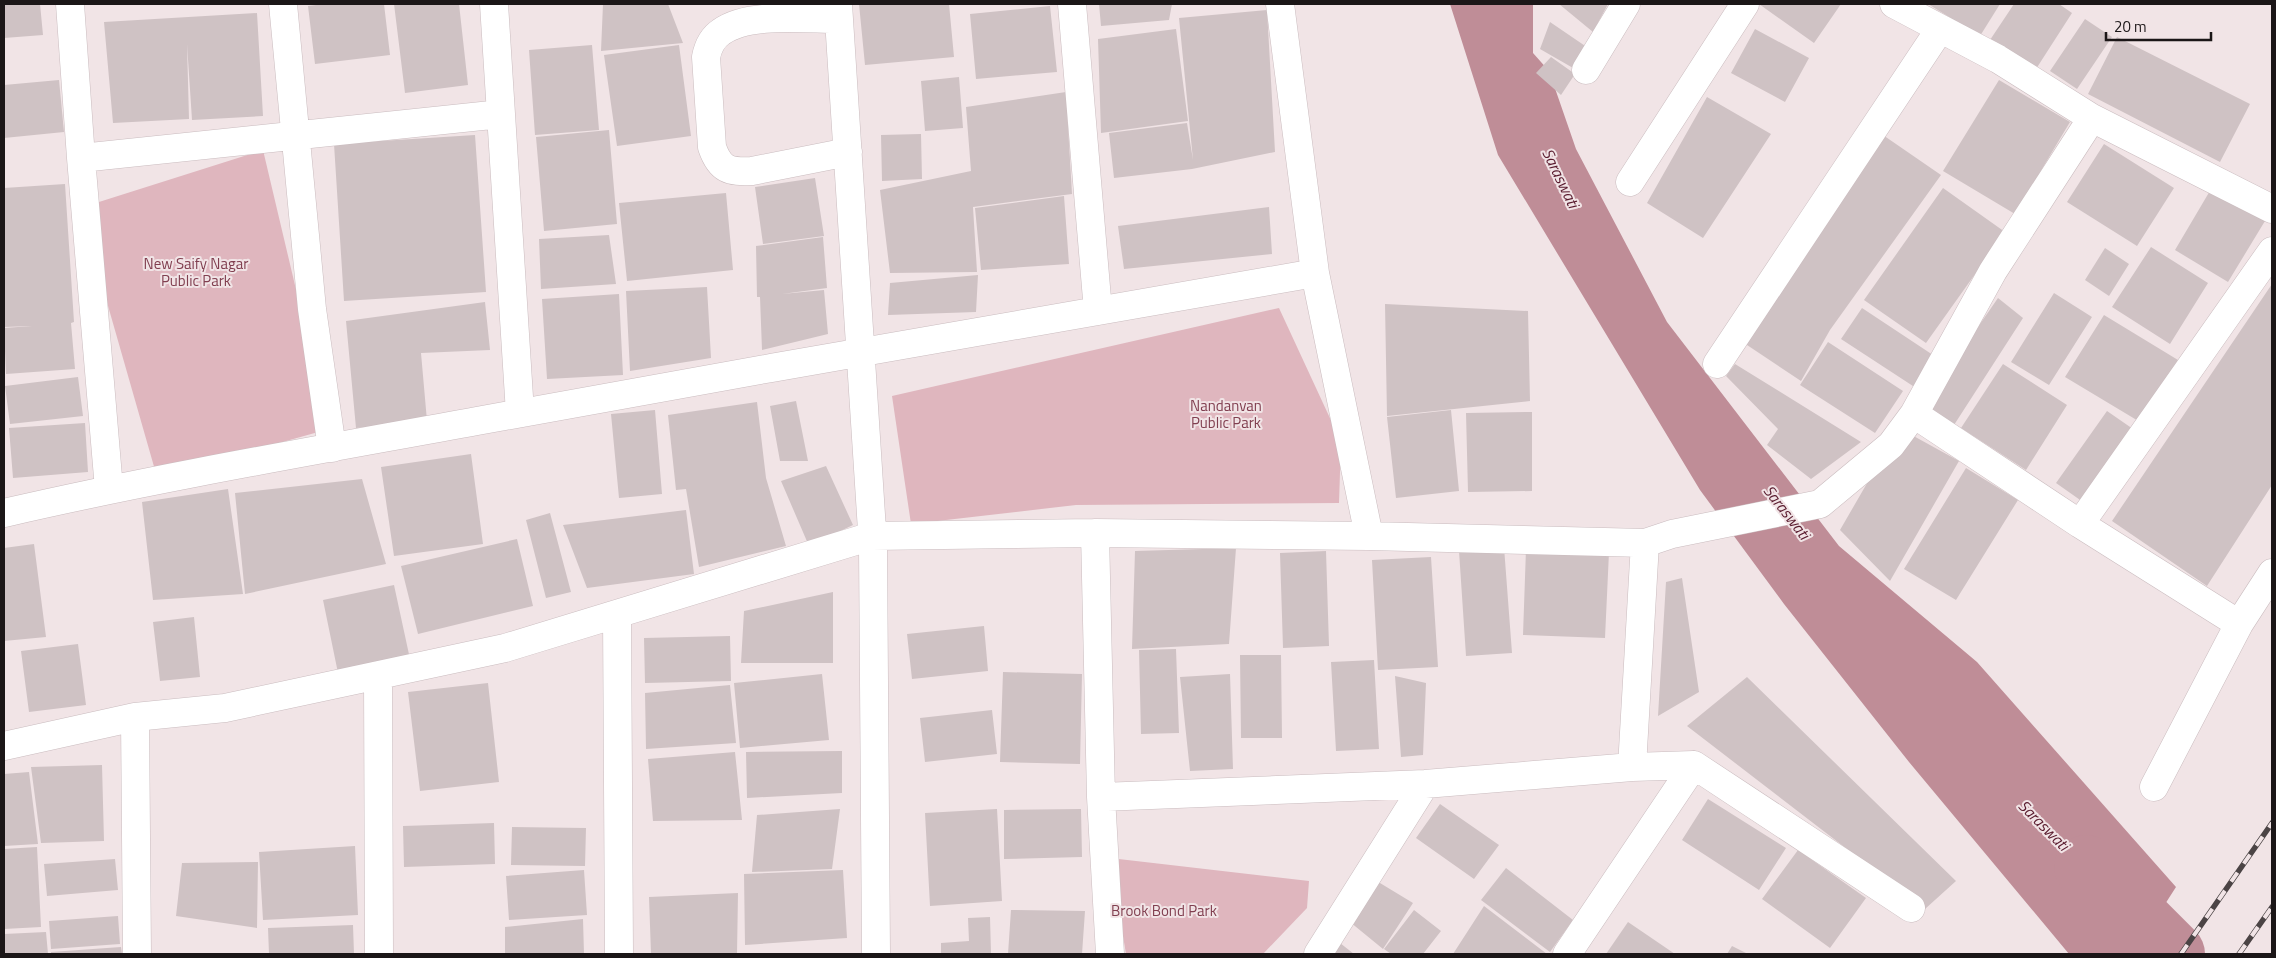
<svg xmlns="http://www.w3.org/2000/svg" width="2276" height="958" font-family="'Titillium Web',sans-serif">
<rect width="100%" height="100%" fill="#f1e4e6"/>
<path fill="#dfb6be" d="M263,150L329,429L157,477L80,208Z
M1279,308L1341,442L1339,503L1076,505L911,524L892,396Z
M1110,858L1309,881L1307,908L1263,954H1126Z"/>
<path fill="#bf8d97" d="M1450,4H1533V53L1549,71L1576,149L1667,322L1839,546L1977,662L2176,887L2133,954H2069L1909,762L1784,604L1700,490L1498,155Z"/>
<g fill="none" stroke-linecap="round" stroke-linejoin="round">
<path stroke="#bf8d97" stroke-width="64" d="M2086,867L2173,954"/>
</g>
<path fill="#cfc2c4" d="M4,4H40L43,35L4,38Z
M324,4H384L390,55L315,64L308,6Z
M394,4H459L468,85L405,93Z
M603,4H668L683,43L601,51Z
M859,4H949L954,57L865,65Z
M1099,4H1172L1169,20L1101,26Z
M1559,4H1608L1593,32Z
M1759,4H1841L1814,43Z
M1928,4H2000L1980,36Z
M2014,4H2059L2072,13L2036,69L1990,40Z
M1050,6L1057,72L976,79L970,14Z
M1267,10L1275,152L1192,169L1114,178L1109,133L1187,123L1193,160L1179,18Z
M257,13L263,116L192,120L187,44L189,119L113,123L104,22Z
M2085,19L2112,37L2077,89L2050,71Z
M1550,22L1594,52L1580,72L1540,49Z
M1176,29L1188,121L1101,133L1098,39Z
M1755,29L1809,58L1785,102L1731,73Z
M2117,37L2250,104L2220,162L2088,94Z
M592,45L599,130L535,135L529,50Z
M679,45L691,136L617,146L604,55Z
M1551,57L1575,74L1561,95L1536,73Z
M959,77L963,128L925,131L921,81Z
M59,80L64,132L4,138V85Z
M1999,80L2070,122L2015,214L1943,171Z
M1066,92L1072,194L973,207L977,272L890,273L880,190L971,171L966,107Z
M1707,97L1771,134L1703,238L1647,203Z
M609,130L617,224L544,231L536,137Z
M1880,133L1941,175L1830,330L1801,381L1744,343Z
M921,134L922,179L882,181L881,135Z
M475,135L486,292L344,301L334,144Z
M2104,144L2174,188L2137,246L2067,202Z
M815,178L824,236L763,244L755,187Z
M65,184L74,322L71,323L75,369L6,374L4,328L32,326L4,327V188Z
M2214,184L2268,216L2228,282L2175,250Z
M1943,188L2005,232L1926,343L1864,300Z
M726,193L733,270L627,281L619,203Z
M1064,196L1069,264L981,270L975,208Z
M1269,207L1272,254L1124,269L1118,226Z
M609,235L616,284L541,289L539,239Z
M823,237L827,288L782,294L824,290L828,334L762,350L760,297H757L756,246Z
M2151,247L2208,283L2170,344L2112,307Z
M2105,248L2129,264L2109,296L2085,280Z
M978,275L976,312L888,315L890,283Z
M2272,284V485L2207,586L2112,521Z
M707,287L711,358L630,371L626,291Z
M2054,293L2092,317L2049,385L2011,362Z
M619,294L623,375L547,379L542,299Z
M1998,298L2023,318L1954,425L1924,405Z
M485,302L490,350L421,353L427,421L356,428L346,321Z
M1385,304L1528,311L1530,401L1387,416Z
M1862,308L1936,357L1916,388L1841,339Z
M2104,315L2178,360L2140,422L2065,377Z
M1828,342L1903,391L1875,433L1800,385Z
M1735,364L1861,442L1811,479L1767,445L1778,429L1726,376Z
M2003,364L2067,405L2026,470L1961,428Z
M78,377L83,416L10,424L5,386Z
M796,401L808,461H780L770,406Z
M757,402L766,478L786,546L699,567L686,489L676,490L668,415Z
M655,410L662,494L619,498L611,414Z
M1451,410L1459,491L1396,498L1387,417Z
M2107,411L2133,429L2083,502L2056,483Z
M1532,412V491L1468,492L1466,413Z
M85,423L88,472L13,478L9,428Z
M1899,428L1959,461L1890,581L1840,530Z
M471,454L483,544L394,556L381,467Z
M826,466L853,525L809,546L781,481Z
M1966,468L2018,500L1956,600L1904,569Z
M362,479L386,564L245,594L235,493Z
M228,489L243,594L153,600L142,502Z
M686,510L694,574L587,588L563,525Z
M550,513L571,592L546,598L526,520Z
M517,539L533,606L418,634L401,566Z
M34,544L46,637L4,641V548Z
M1504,547L1512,653L1466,656L1459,551Z
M1236,548L1229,644L1132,649L1135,551Z
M1526,549L1609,552L1605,638L1523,635Z
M1326,551L1329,646L1283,648L1280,553Z
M1431,557L1438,667L1378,670L1372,560Z
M1682,578L1699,692L1658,716L1666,582Z
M394,585L410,659L338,673L323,600Z
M833,592V663H741L744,611Z
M194,617L200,677L160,681L153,622Z
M984,626L988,671L912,679L907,634Z
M730,636L731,681L645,683L644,638Z
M78,644L86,705L29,712L21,651Z
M1176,649L1179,733L1141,734L1139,650Z
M1240,655H1281L1282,738H1241Z
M1374,660L1379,749L1336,751L1331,662Z
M1003,672L1082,674L1080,764L1000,762Z
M822,674L829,740L740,748L734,683Z
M1230,674L1233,769L1190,771L1180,677Z
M1395,676L1426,683L1423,755L1401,757Z
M1747,677L1956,881L1925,909L1687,726Z
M488,683L499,782L420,791L408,692Z
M730,685L736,743L646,749L645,693Z
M992,710L997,754L925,762L920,718Z
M842,751V793L747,798L746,752Z
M735,752L742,820L653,821L648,759Z
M102,765L104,841L41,843L31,767Z
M29,772L38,844L4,846V774Z
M1708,799L1786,848L1759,890L1682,840Z
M1440,804L1499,845L1474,879L1416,838Z
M840,809L832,869L752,872L757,815Z
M997,809L1002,901L930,906L925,813Z
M1081,809L1082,857L1004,859V810Z
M494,823L495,864L404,867L403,826Z
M512,827L586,828L585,866L511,865Z
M355,846L358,915L263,920L259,852Z
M37,847L41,927L4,929V849Z
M1798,850L1866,898L1830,948L1762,899Z
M115,859L118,890L47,896L44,864Z
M258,862L257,928L176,916L182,863Z
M1506,868L1573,920L1550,952L1481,900Z
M584,870L587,915L509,920L506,876Z
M843,870L847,938L745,945L744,874Z
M1375,880L1413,903L1383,949L1350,922Z
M738,893L737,954H651L649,897Z
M1484,906L1547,954H1453Z
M1011,910L1085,911L1082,954H1008Z
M1414,910L1441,931L1423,954H1391L1384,949Z
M118,916L120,944L51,949L49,921Z
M990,917L991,954H941V943L969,941L968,918Z
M583,919L584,954H505V927Z
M1628,922L1675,954H1606Z
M353,925L354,954H269L268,928Z
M46,932L48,954H4V934Z
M1340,943L1354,954H1333Z
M1732,946L1748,954H1727Z
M121,947L122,954H51V952Z"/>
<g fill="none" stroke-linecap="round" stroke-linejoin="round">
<g stroke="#cabcbf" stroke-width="29">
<path id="minor" d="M70,4L81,158L109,489
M283,4L312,309L332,448
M494,4L520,413
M838,4L873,546L876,954
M1072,4L1098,311
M1280,4L1315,273L1369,536
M1894,4L1998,59L2092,118L2272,209
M838,19C806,19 748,12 721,32C712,38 708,47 706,57L712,147C720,170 729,172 752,171L848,152
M1586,70L1626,4
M81,158L501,114
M1630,182L1745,4
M1717,364L1940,29
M1914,414L2080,524L2239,624
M4,513C160,477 319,450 477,421C756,370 1036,321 1315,273
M2080,524L2272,251
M1095,533L1101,797L1110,954
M617,614L619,954
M378,676L379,954
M135,717L137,954
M4,746L135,717L225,708L505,648L872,536L1095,533L1369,536L1645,543L1672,534L1820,504L1891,445L1914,414L1993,271L2092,118
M1632,767L1645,543
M2154,787L2239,624L2272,573
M1101,797L1425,784L1632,767L1694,765L1911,908
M1318,954L1425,784
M1567,954L1694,765"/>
</g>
<use href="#minor" stroke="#fff" stroke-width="28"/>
<g stroke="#4b4445" stroke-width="5.5">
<path id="rail" d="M2181,954L2272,823
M2239,954L2272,907"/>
</g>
<use href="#rail" stroke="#f1e4e6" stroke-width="4" stroke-dasharray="11" stroke-linecap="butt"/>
</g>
<g text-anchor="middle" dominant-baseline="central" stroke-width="4" stroke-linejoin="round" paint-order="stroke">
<g font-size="15" fill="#813f50" stroke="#f1e4e6">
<text x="196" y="263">New Saify Nagar<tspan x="196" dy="17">Public Park</tspan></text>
<text x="1226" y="405">Nandanvan<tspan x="1226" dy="17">Public Park</tspan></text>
<text x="1164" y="910">Brook Bond Park</text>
</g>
<g font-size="16" font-style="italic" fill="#591b2e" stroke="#f1e4e6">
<text transform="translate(1561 178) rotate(64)">Saraswati</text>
<text transform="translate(1787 512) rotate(52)">Saraswati</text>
<text transform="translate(2044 825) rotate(45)">Saraswati</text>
</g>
</g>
<rect width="2276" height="958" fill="none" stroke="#1b1617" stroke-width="10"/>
<path d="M2106 32v8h105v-8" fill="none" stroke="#1b1617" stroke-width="2.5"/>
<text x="2114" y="32" font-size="15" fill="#1b1617" stroke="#f1e4e6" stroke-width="4" paint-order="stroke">20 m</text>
</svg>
